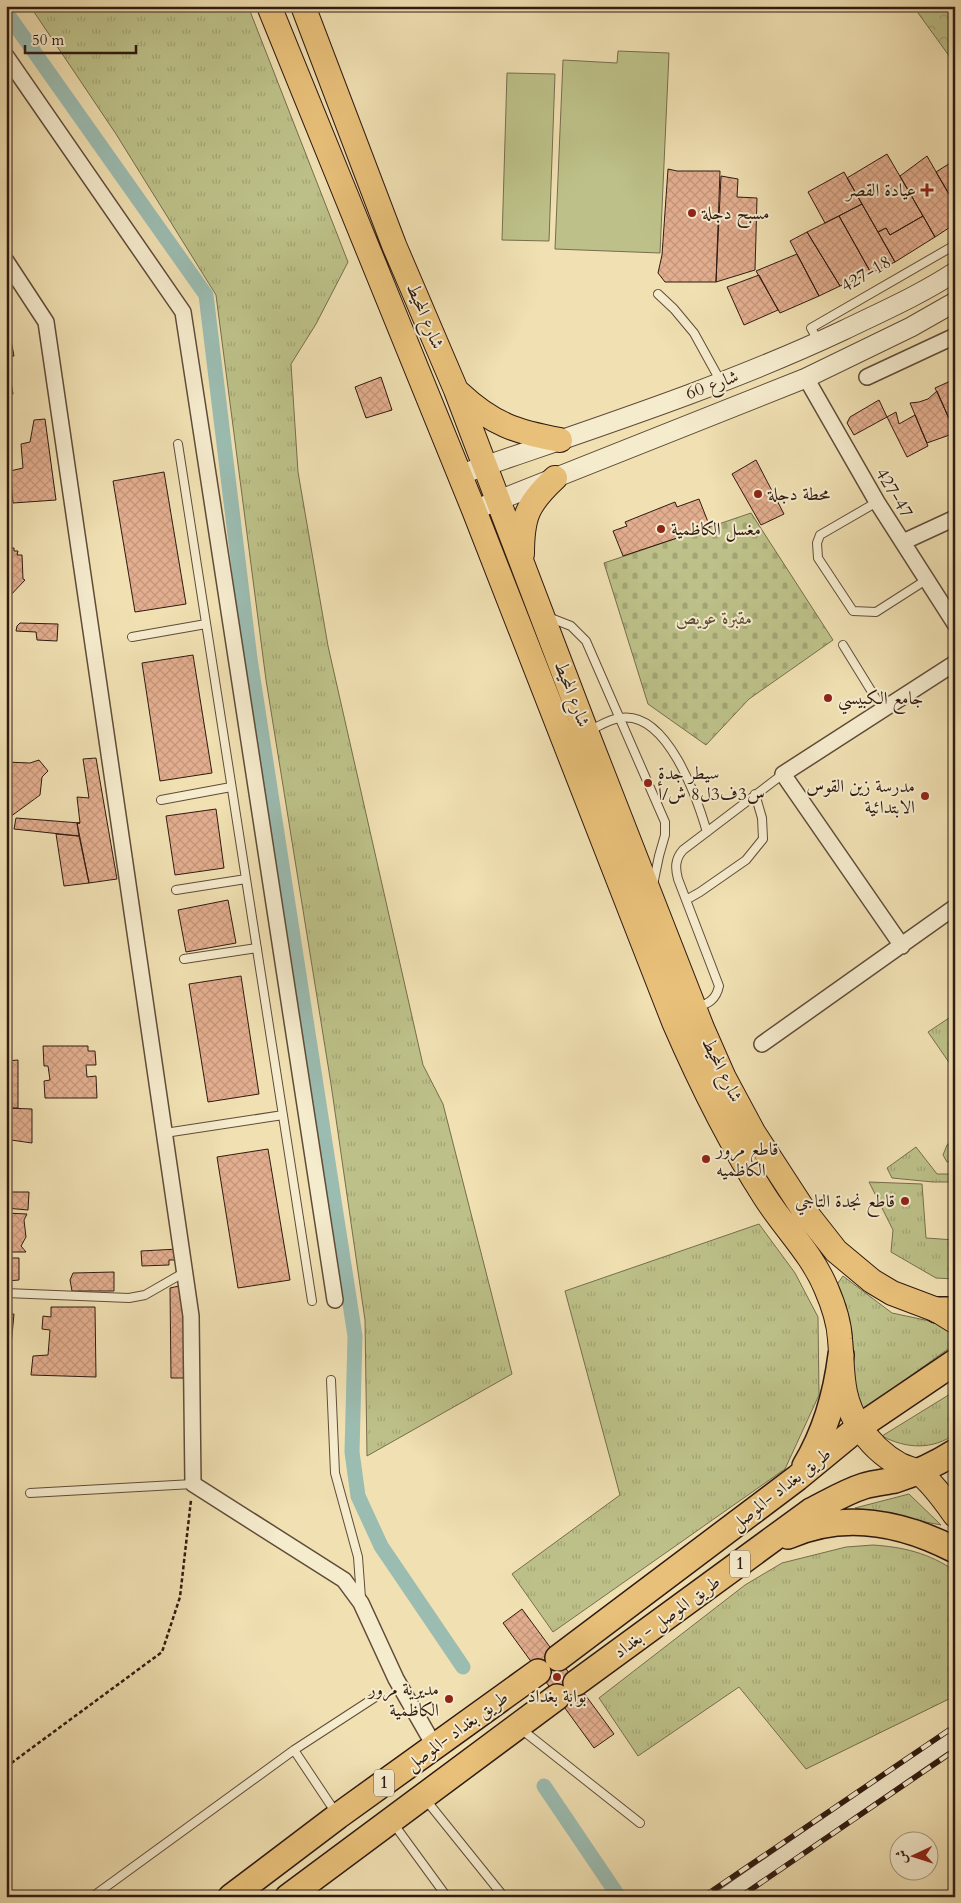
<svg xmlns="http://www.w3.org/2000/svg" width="961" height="1903" font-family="Cardo,Amiri,serif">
<defs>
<pattern id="grass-tufts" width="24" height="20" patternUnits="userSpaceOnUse" patternTransform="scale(1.25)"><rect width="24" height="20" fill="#bdc189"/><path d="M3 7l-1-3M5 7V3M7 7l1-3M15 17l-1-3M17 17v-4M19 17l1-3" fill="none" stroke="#a3a575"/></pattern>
<pattern id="cemetery-stones" width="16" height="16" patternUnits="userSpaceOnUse" patternTransform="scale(1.25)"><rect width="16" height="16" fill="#bdc189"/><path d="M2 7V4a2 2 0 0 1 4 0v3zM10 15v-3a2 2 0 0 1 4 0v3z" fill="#a3a575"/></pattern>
<pattern id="park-crowns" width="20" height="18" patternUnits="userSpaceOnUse" patternTransform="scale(1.25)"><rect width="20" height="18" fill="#bdc189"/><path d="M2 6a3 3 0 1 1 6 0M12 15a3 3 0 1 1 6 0" fill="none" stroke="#a3a575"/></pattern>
<pattern id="building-cross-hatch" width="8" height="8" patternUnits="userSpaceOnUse" patternTransform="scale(1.25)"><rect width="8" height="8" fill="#e3ae8f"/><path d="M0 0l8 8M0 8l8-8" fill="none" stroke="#c3957a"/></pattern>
</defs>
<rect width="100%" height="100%" fill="#f0e0b2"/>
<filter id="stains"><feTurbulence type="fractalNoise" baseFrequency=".004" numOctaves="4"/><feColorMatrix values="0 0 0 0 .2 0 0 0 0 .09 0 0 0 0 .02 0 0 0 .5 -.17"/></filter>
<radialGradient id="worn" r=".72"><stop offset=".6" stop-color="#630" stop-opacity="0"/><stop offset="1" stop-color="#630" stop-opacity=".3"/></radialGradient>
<path fill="url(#grass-tufts)" stroke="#766e4d" d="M30,6H248L348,262L316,324L291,364L298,472L328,646L423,1065L443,1104L512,1374L367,1456L365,1320L331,1084L266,680L216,295L116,134Z
M955,1014V1071L928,1032Z
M955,1139V1162H947L943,1155L947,1145Z
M916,1147L937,1174H955V1182H933L892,1178L887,1168Z
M869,1182L922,1184L926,1238L955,1240V1279L936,1278L891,1252L893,1230Z
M759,1224L795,1273L818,1317L819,1395L785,1469L553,1632L512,1574L620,1495L565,1291Z
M843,1276L892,1313L939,1323L955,1331V1344L860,1412C851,1387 855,1360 852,1334C849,1317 842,1302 836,1286Z
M955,1391V1434C933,1450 906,1449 882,1436Z
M909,1494L941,1525L855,1508Z
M873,1545C903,1547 929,1553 955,1571V1696L806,1769L739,1687L638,1756L599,1698L745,1585L782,1563L846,1547Z"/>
<path fill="url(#cemetery-stones)" stroke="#766e4d" d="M751,513L833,640L749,699L706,745L648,704L604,563Z"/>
<path fill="url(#park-crowns)" stroke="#766e4d" d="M913,6H955V64Z"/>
<path fill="#bdc189" stroke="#766e4d" d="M618,51L669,53L660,253L555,249L563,60L617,63Z
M507,73L555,74L549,241L502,240Z"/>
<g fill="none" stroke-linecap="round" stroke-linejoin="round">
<path stroke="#9bbcb1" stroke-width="15" d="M6,12L206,295L250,659L355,1336L352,1452L358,1496L381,1546L463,1667
M544,1786L619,1897"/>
</g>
<path fill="url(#building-cross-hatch)" stroke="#301a11" d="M887,154L923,216L890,235L886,228L878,232L847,178Z
M927,156L955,205V224L935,237L900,176Z
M955,160V204L936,172Z
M668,169L677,171H720L716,282H665L658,273L662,255Z
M844,172L862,204L825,223L808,192Z
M721,176L738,179L737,197L757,198L755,270L716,282Z
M862,204L895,262L871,273L839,216Z
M839,216L871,273L840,286L807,232Z
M923,216L935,237L895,262L878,232L886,228L890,235Z
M807,232L840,286L819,296L790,241Z
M797,254L819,296L780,313L756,271Z
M759,275L778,310L744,325L727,287Z
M11,340L14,356L7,357L13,394L6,395V341Z
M381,377L392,410L366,418L355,387Z
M955,379V431L935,388Z
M937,391L955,433L927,443L910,403L919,402L928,399Z
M879,400L887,417L854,435L847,423L850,417Z
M896,412L899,424L915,415L928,446L907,457L887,417Z
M45,419L56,500L13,503L10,471L23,468L21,444L30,442L34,420Z
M756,460L784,514L761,525L732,474Z
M164,472L186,604L135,612L113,481Z
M699,499L710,527L623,556L613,531L627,526L625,522L675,502L677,507Z
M8,545L10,548H14V551H18L17,555H22L23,579L25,580L6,600V546Z
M20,623L58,624L57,641L37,640L36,632L16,631L17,626Z
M193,655L212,773L160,781L142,663Z
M96,758L117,879L89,883L77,823H80L77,797L89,798L83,759Z
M39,760L48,771L42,777L40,795L10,817L6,811V762L30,763Z
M216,809L224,868L175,875L166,816Z
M16,818L80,823H77L79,836L14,829Z
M56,834L79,836L89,883L64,886Z
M228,900L236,943L186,952L178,910Z
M241,976L259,1094L208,1102L189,984Z
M43,1046H88V1051H95L96,1065H86L87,1077L96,1076L97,1098H45L44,1081L50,1080L48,1066H44Z
M18,1060V1108H6V1061Z
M6,1108L32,1109V1143L11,1140V1133L6,1132Z
M268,1149L290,1280L238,1288L217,1157Z
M6,1192H29L28,1210L6,1208Z
M6,1213L27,1214L24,1220L26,1237L21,1246L26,1252H6Z
M178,1249V1260H169V1265L142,1266L141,1251Z
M6,1258H19V1280L6,1281Z
M114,1272V1291H72L70,1280L73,1273Z
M179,1286L184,1292L186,1378H171L170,1288Z
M51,1307H95L96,1377L31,1375L33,1356L48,1355L50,1330L42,1329L43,1316L51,1317Z
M6,1314H14L11,1346H6Z
M522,1609L614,1734L594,1748L503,1623Z"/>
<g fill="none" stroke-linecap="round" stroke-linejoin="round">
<g stroke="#604c39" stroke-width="10">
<path id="service" d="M658,294L674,309L694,333L721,382
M819,342L811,328L955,245
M178,444L312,1301
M877,502L820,535L817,543L818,558L853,611L876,612L926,580
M548,617L571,626L586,641L665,822V835L659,856L653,885
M132,637L206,624
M843,645L883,710
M588,731C598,727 609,719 620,718C667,710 697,798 707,832
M161,800L231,787
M176,890L246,879
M686,900L700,892L746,860L763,839L762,818L755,794
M184,959L257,948
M696,1008C709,1003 716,1000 719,986L678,879C675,868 675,859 683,850L783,774
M165,1133L283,1115
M6,1293L129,1298L145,1295L185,1272
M331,1380L335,1473L358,1557L361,1598
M30,1493L193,1484
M521,1729L640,1823
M426,1800L504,1897
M336,1813L294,1750L374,1698
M393,1823L447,1897
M92,1897L294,1750"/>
</g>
<g stroke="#604c39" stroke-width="18">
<path id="minor" d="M6,56L183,312L335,1300
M6,261L46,322L191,1316L193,1484L344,1580L361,1603L396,1679L435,1747
M867,377L955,336
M806,378L877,502L955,624
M903,542L955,518
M902,946L783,774L955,663
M762,1044L955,907
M723,1897L955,1737"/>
</g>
<g stroke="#604c39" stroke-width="21">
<path id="tertiary" d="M459,475C588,430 721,388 844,330C881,312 920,295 955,272
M474,510L806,378L911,327L955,302"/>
</g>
<g stroke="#301a11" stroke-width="26">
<path id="primary" d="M269,6L474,510L674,1022C700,1082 729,1141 765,1197C784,1227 812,1254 826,1288C833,1304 839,1321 840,1339C843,1372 840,1397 859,1426C869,1442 884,1456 900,1465C906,1468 913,1469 918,1472C932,1482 945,1501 955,1515
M303,6L394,245L456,390L586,731L702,1028L724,1078L753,1132L803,1209L836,1251L872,1281L892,1293L937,1310L953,1320
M459,393C492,424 516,432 560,440
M522,554C522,517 527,504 555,478"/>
</g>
<g stroke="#301a11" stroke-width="28">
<path id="trunk" d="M937,1310H955
M805,1466C826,1431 836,1395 841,1355
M788,1536C844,1511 903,1523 955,1550
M558,1658L797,1478L859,1427L955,1362
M576,1683L811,1511C829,1502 845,1492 864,1486C874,1483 885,1482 895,1480C917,1473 936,1464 955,1452
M231,1897L338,1816L538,1672
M288,1897L557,1697"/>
</g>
<path stroke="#301a11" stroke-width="2.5" stroke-dasharray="4 2.5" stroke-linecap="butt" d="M6,1767L162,1652L180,1597L191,1500"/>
<use href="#service" stroke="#f5ebcd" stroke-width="8"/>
<use href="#minor" stroke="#f5ebcd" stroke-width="15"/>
<use href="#tertiary" stroke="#f5ebcd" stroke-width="19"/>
<use href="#primary" stroke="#e8c079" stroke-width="24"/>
<use href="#trunk" stroke="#e8c079" stroke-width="25"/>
<g stroke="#301a11" stroke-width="5.5">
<path id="rail" d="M703,1897L955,1726
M740,1897L955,1750"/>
</g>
<use href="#rail" stroke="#f5ebcd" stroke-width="4" stroke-dasharray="11" stroke-linecap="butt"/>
</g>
<g fill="#8f2418" stroke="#f5ebcd" stroke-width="2">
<path d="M924.5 182.5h5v5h5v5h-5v5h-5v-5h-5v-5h5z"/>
<circle cx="692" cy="213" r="5"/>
<circle cx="758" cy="494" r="5"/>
<circle cx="661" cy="529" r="5"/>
<circle cx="828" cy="698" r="5"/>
<circle cx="648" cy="783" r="5"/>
<circle cx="925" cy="796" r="5"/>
<circle cx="706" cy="1159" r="5"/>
<circle cx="905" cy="1201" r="5"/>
<circle cx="557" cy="1677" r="5"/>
<circle cx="449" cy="1699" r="5"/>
</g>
<g text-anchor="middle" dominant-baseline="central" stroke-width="4" stroke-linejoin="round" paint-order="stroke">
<g fill="#f5ebcd" stroke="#6b5949" stroke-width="1">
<rect x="730" y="1550.5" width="20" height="27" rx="4"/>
<rect x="374" y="1769.5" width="20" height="27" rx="4"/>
</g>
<g font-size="16" font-weight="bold" fill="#301a11">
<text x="740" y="1564">1</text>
<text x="384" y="1783">1</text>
</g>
<g font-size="18" fill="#301a11" stroke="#f5ebcd" text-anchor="start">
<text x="916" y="190" text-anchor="end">عيادة القصر</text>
<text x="702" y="213">مسبح دجلة</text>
<text x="768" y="494">محطة دجلة</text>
<text x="671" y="529">مغسل الكاظمية</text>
<text x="838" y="698">جامع الكبيسي</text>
<text x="658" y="773">سيطر جدة<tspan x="658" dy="21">س3ف3ل8 ش/أ</tspan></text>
<text x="915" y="786" text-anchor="end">مدرسة زين القوس<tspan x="915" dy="21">الابتدائية</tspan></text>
<text x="716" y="1149">قاطع مرور<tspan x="716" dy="21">الكاظميه</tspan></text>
<text x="895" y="1201" text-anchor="end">قاطع نجدة التاجي</text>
<text x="439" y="1689" text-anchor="end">مديرية مرور<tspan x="439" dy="21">الكاظمية</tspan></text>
<text x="557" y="1696" text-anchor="middle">بوابة بغداد</text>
</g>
<g font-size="18" fill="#301a11" stroke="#f5ebcd">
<text transform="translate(866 274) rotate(-30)">427-18</text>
<text transform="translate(425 316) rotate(67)">شارع المحيط</text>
<text transform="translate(712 385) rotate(-20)">شارع 60</text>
<text transform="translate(894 493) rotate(59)">427-47</text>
<text transform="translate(572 694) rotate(69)">شارع المحيط</text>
<text transform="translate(722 1070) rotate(64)">شارع المحيط</text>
<text transform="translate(781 1489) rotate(-38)">طريق بغداد -الموصل</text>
<text transform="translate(667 1617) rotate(-36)">طريق الموصل - بغداد</text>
<text transform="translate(457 1731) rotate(-36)">طريق بغداد -الموصل</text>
</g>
<g font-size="18" font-style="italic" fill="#5a4c35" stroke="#f5ebcd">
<text x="714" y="618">مقبرة عويص</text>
</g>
</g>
<rect width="961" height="1903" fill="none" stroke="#f0e0b2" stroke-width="25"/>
<rect x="8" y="8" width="946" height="1888" fill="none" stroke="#301a11" stroke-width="2.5"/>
<rect x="12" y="12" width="936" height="1878" fill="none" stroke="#301a11"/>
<g transform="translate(914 1856) rotate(266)"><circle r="24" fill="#f5ebcd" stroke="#a69782"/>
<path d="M0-4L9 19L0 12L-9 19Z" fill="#8f2418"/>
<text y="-8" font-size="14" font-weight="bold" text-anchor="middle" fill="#301a11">ش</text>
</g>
<path d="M25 45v8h111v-8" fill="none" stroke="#301a11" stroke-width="2.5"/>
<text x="32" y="45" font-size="15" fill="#301a11" stroke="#f5ebcd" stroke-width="4" paint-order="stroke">50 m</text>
<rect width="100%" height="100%" filter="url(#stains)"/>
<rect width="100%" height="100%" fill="url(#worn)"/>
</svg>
